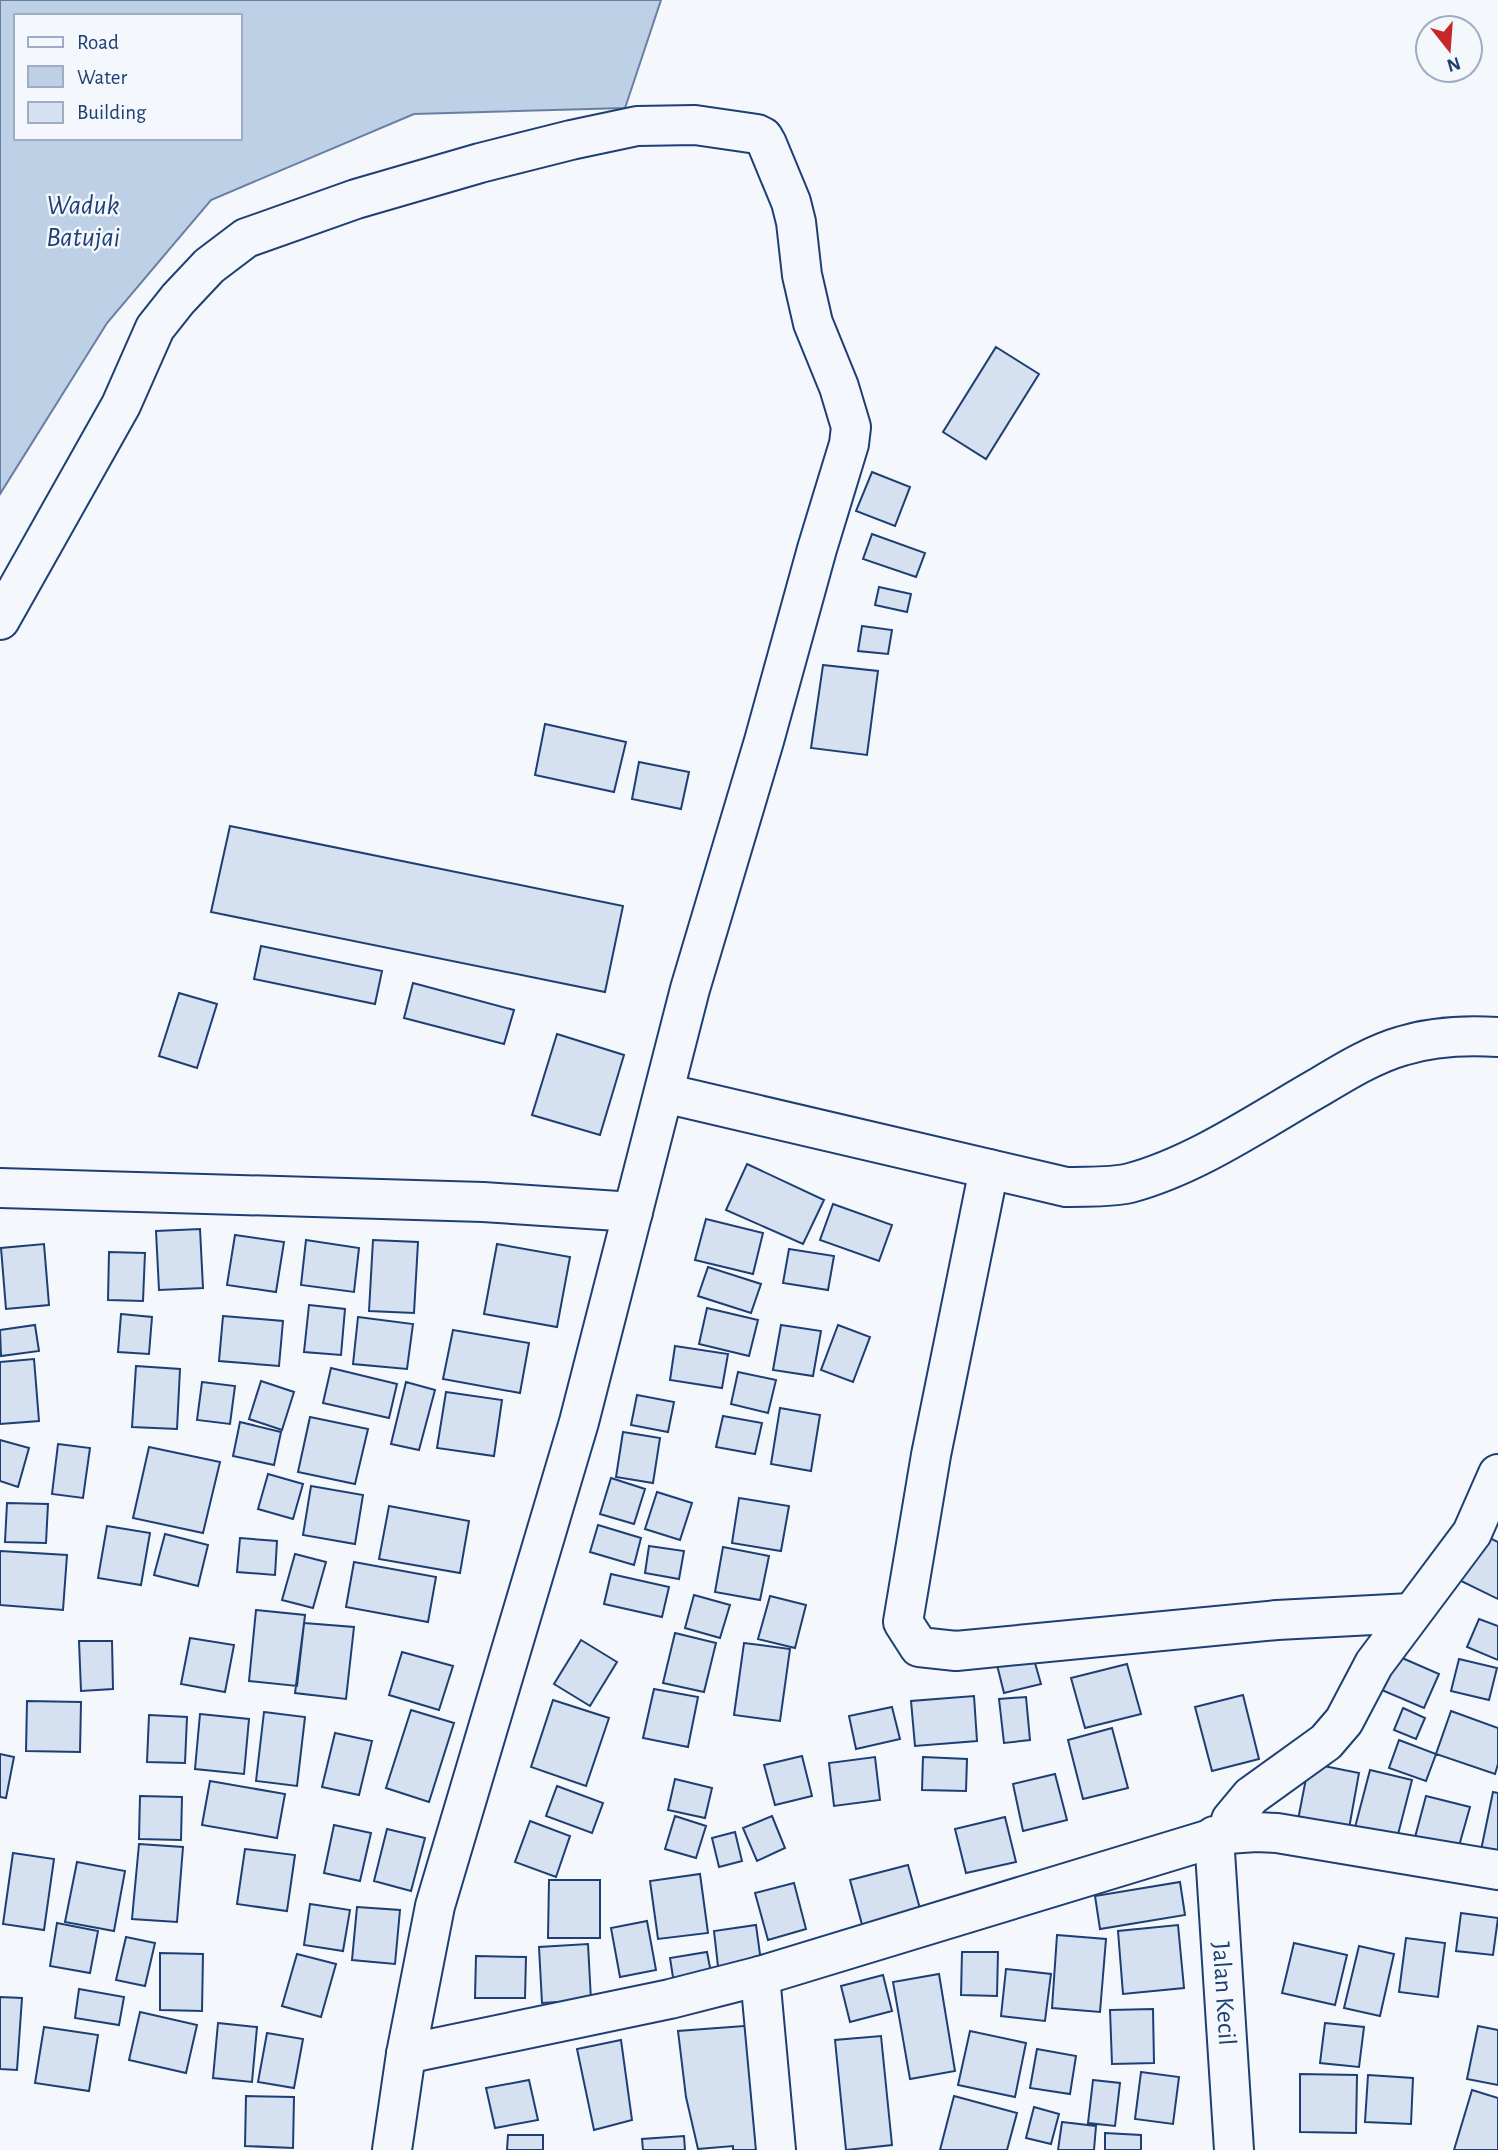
<svg xmlns="http://www.w3.org/2000/svg" width="1498" height="2150" font-family="'Alegreya Sans',sans-serif">
<rect width="100%" height="100%" fill="#f4f7fb"/>
<path fill="#bed0e5" stroke="#687fa3" stroke-width="2" fill-rule="evenodd" d="M0,0H661L625,108L414,114L211,200L107,323L0,494ZM16,16H240V138H16Z"/>
<path fill="#d5e0f0" stroke="#1d3f73" stroke-width="2" d="M996,347L1039,374L986,459L943,432Z
M872,472L910,487L895,526L856,511Z
M872,534L925,553L916,577L863,559Z
M879,587L911,594L907,612L875,605Z
M862,626L892,630L888,654L858,651Z
M823,665L878,671L867,755L811,748Z
M545,724L626,742L614,792L535,775Z
M639,762L689,772L681,809L632,799Z
M230,826L623,906L605,992L211,912Z
M261,946L382,971L375,1004L254,979Z
M413,983L514,1010L504,1044L404,1018Z
M179,993L217,1004L197,1068L159,1056Z
M557,1034L624,1055L600,1135L532,1115Z
M747,1164L824,1200L803,1244L726,1210Z
M833,1204L892,1225L879,1261L820,1240Z
M706,1219L763,1233L753,1274L695,1260Z
M200,1229L203,1288L159,1290L156,1231Z
M235,1235L284,1242L276,1292L227,1285Z
M306,1240L359,1248L354,1292L301,1285Z
M373,1240L418,1242L414,1313L369,1311Z
M44,1244L49,1305L6,1309L1,1248Z
M497,1244L570,1257L557,1327L484,1314Z
M789,1249L834,1256L828,1290L783,1283Z
M109,1252L145,1253L143,1301L108,1300Z
M708,1267L761,1284L751,1313L698,1296Z
M309,1305L345,1309L341,1355L304,1352Z
M707,1308L758,1320L749,1356L699,1344Z
M121,1314L152,1317L149,1354L118,1352Z
M223,1316L283,1321L279,1366L219,1361Z
M358,1317L413,1324L407,1369L353,1364Z
M35,1325L39,1351L1,1356L0,1330Z
M781,1325L821,1331L813,1376L773,1370Z
M838,1325L870,1337L853,1382L821,1370Z
M453,1330L529,1343L520,1393L443,1379Z
M675,1346L728,1354L722,1388L670,1380Z
M34,1359L39,1421L0,1424V1362Z
M136,1366L180,1369L177,1429L132,1427Z
M331,1368L397,1384L389,1418L323,1403Z
M738,1372L776,1380L768,1413L731,1404Z
M261,1381L294,1392L282,1430L249,1419Z
M202,1382L235,1386L230,1424L197,1420Z
M406,1382L435,1390L419,1450L391,1444Z
M446,1392L502,1400L494,1456L437,1448Z
M637,1395L674,1402L668,1432L631,1425Z
M780,1408L820,1415L811,1471L771,1464Z
M723,1416L762,1423L755,1454L716,1447Z
M310,1417L368,1429L355,1484L298,1472Z
M240,1422L281,1432L274,1465L233,1456Z
M623,1432L660,1438L653,1483L616,1477Z
M0,1440L29,1448L18,1487L0,1481Z
M58,1444L90,1448L83,1498L52,1494Z
M149,1447L220,1462L203,1533L133,1518Z
M268,1474L303,1484L293,1519L258,1509Z
M611,1478L645,1489L634,1524L600,1514Z
M311,1486L363,1495L355,1544L303,1535Z
M657,1492L692,1503L680,1540L645,1529Z
M739,1498L789,1506L781,1551L732,1543Z
M7,1503L48,1504L46,1543L5,1542Z
M389,1506L469,1521L460,1573L379,1559Z
M598,1525L641,1538L634,1565L590,1552Z
M107,1526L150,1533L141,1585L98,1578Z
M1478,1532L1498,1542V1599L1455,1578Z
M165,1534L208,1545L198,1586L154,1575Z
M240,1538L277,1541L275,1575L237,1572Z
M649,1546L684,1551L679,1579L645,1573Z
M723,1547L769,1556L760,1600L715,1592Z
M0,1551L67,1555L63,1610L0,1605Z
M295,1554L326,1562L313,1608L282,1600Z
M354,1562L436,1577L428,1622L346,1607Z
M611,1574L669,1587L662,1617L604,1604Z
M694,1595L730,1605L720,1638L685,1628Z
M770,1596L806,1605L795,1648L758,1639Z
M256,1610L305,1615L297,1686L249,1681Z
M1479,1619L1498,1626V1660L1467,1647Z
M304,1623L354,1627L346,1699L295,1693Z
M675,1633L716,1643L704,1692L663,1683Z
M190,1638L234,1645L225,1692L181,1684Z
M581,1640L617,1662L590,1706L554,1684Z
M79,1641H112L113,1689L81,1691Z
M744,1643L790,1649L780,1721L734,1715Z
M402,1652L453,1666L439,1710L389,1695Z
M1393,1654L1439,1674L1424,1708L1377,1688Z
M1033,1656L1041,1684L1004,1693L997,1665Z
M1459,1659L1497,1668L1489,1700L1451,1691Z
M1127,1664L1141,1714L1085,1728L1071,1678Z
M654,1689L698,1697L688,1747L643,1738Z
M1243,1695L1259,1759L1212,1771L1195,1707Z
M974,1696L977,1741L915,1746L911,1701Z
M1026,1697L1030,1740L1004,1743L999,1699Z
M553,1700L609,1718L586,1786L531,1767Z
M27,1701L81,1702L80,1752L26,1751Z
M892,1707L900,1739L856,1749L849,1716Z
M1403,1708L1425,1718L1416,1739L1394,1730Z
M411,1710L454,1723L429,1802L386,1788Z
M1451,1711L1498,1728V1764L1495,1774L1436,1754Z
M264,1712L305,1717L297,1786L256,1781Z
M200,1714L249,1719L244,1774L195,1769Z
M149,1715L187,1717L185,1763L147,1762Z
M1112,1728L1128,1788L1083,1799L1068,1740Z
M335,1733L372,1741L359,1795L322,1787Z
M1399,1740L1436,1754L1426,1781L1389,1768Z
M0,1754L14,1757L6,1798L0,1797Z
M802,1756L812,1796L775,1805L764,1765Z
M875,1757L880,1800L834,1806L829,1763Z
M923,1757L967,1759L966,1791L922,1790Z
M1309,1763L1359,1773L1348,1834L1297,1825Z
M1370,1770L1412,1780L1395,1846L1353,1835Z
M1055,1774L1067,1820L1023,1831L1013,1784Z
M675,1779L712,1788L705,1818L668,1810Z
M210,1781L285,1794L277,1838L202,1825Z
M557,1786L603,1803L592,1833L546,1816Z
M1493,1792L1498,1793V1859L1480,1855Z
M140,1796L182,1797L181,1840L139,1839Z
M1426,1796L1470,1807L1457,1853L1414,1841Z
M675,1816L706,1826L696,1858L665,1849Z
M772,1816L785,1848L757,1861L743,1828Z
M1005,1817L1016,1862L966,1873L955,1829Z
M530,1821L570,1836L556,1877L515,1862Z
M334,1825L371,1833L360,1881L324,1873Z
M387,1829L425,1838L411,1891L374,1881Z
M735,1832L742,1861L719,1867L712,1838Z
M139,1844L183,1847L177,1922L132,1919Z
M245,1849L295,1855L287,1911L237,1904Z
M13,1853L54,1859L44,1930L3,1924Z
M77,1862L125,1871L114,1931L65,1922Z
M908,1865L922,1916L864,1932L850,1880Z
M700,1874L708,1933L658,1939L650,1881Z
M549,1880H600V1938H548Z
M1180,1882L1185,1915L1100,1929L1095,1896Z
M794,1883L806,1929L768,1940L755,1893Z
M310,1904L350,1910L343,1951L304,1945Z
M357,1907L400,1910L395,1964L352,1960Z
M1461,1913L1498,1918L1493,1955L1456,1951Z
M647,1921L656,1970L620,1977L611,1928Z
M57,1923L98,1931L90,1973L50,1966Z
M756,1925L762,1969L719,1975L714,1931Z
M1178,1925L1184,1988L1123,1994L1118,1931Z
M1057,1935L1106,1939L1100,2012L1052,2008Z
M126,1937L155,1943L145,1986L116,1980Z
M1406,1938L1445,1943L1438,1997L1399,1992Z
M1294,1943L1347,1955L1335,2005L1282,1993Z
M588,1944L591,2000L542,2003L539,1947Z
M1359,1946L1394,1954L1380,2016L1344,2008Z
M707,1952L713,1983L675,1990L670,1958Z
M962,1952H998L997,1996L961,1995Z
M160,1953L203,1954L202,2011L160,2010Z
M297,1954L336,1964L321,2017L282,2006Z
M476,1956L526,1957L525,1998H475Z
M1006,1969L1051,1974L1045,2021L1001,2016Z
M939,1974L955,2071L910,2079L893,1982Z
M883,1975L892,2011L850,2022L841,1986Z
M79,1989L124,1997L119,2025L75,2018Z
M0,1997L22,1998L17,2070L0,2069Z
M1153,2009L1154,2063L1112,2064L1110,2010Z
M140,2012L197,2025L186,2073L129,2060Z
M218,2023L257,2027L252,2082L213,2078Z
M1325,2023L1364,2027L1359,2067L1320,2063Z
M757,2025L765,2150H733V2146L698,2149L686,2097L678,2031Z
M1478,2026L1498,2030V2085L1467,2079Z
M44,2027L98,2035L89,2091L35,2083Z
M970,2031L1026,2043L1015,2097L958,2085Z
M267,2033L303,2039L294,2088L258,2082Z
M881,2036L892,2145L846,2150L835,2040Z
M621,2040L632,2120L594,2130L577,2049Z
M1037,2049L1076,2056L1070,2094L1030,2088Z
M1141,2072L1179,2077L1173,2124L1135,2119Z
M1300,2074L1357,2075L1356,2133L1300,2132Z
M1368,2075L1413,2078L1411,2124L1365,2122Z
M529,2080L538,2120L495,2128L486,2088Z
M1093,2080L1120,2083L1115,2126L1088,2123Z
M1472,2090L1498,2098V2150H1454Z
M246,2096L294,2097L293,2148L245,2146Z
M954,2096L1017,2113L1007,2150H940Z
M1034,2107L1059,2114L1051,2144L1026,2138Z
M1062,2122L1096,2126L1094,2150H1058Z
M1105,2133L1141,2135V2150H1105Z
M508,2135H543V2150H507Z
M684,2136L685,2150H643L642,2139Z"/>
<g fill="none" stroke-linecap="round" stroke-linejoin="round">
<g stroke="#1d3f73" stroke-width="42">
<g id="minor">
<path d="M0,620L121,405L155,328L178,299L209,266L246,238L356,199L480,163L571,140L637,126L695,125L757,134L763,137L767,144L791,202L796,222L802,275L813,323L839,387L851,427L849,444L817,549L764,741L690,989L579,1422L435,1906L406,2054L392,2150"/>
<path d="M664,1093L1066,1187C1087,1186 1110,1188 1130,1183C1197,1165 1261,1120 1321,1086C1346,1071 1374,1054 1402,1046C1434,1036 1466,1035 1498,1037"/>
<path d="M989,1169L931,1455L903,1622L919,1647L956,1651L1277,1620L1411,1613"/>
<path d="M0,1188L483,1202L633,1212"/>
<path d="M1227,1834L1231,1820L1251,1796L1326,1742L1344,1721L1374,1664L1472,1533L1498,1474"/>
<path id="s1" d="M1214,1836L1234,2150"/>
<path d="M760,1976L776,2150"/>
<path d="M406,2054L670,1999L760,1976L1227,1834L1256,1832L1277,1833L1498,1870"/>
</g>
</g>
<use href="#minor" stroke="#f4f7fb" stroke-width="38"/>
</g>
<g text-anchor="middle" dominant-baseline="central" stroke-width="5" stroke-linejoin="round" paint-order="stroke">
<g font-size="26" fill="#1d3f73" stroke="#f4f7fb">
<text stroke="none"><textPath href="#s1" startOffset="158">Jalan Kecil</textPath></text>
</g>
<g font-size="28" font-style="italic" fill="#1d3f73" stroke="#f4f7fb">
<text x="83" y="206">Waduk<tspan x="83" dy="32">Batujai</tspan></text>
</g>
</g>
<rect x="14" y="14" width="228" height="126" fill="#f4f7fb" stroke="#9eadc5" stroke-width="2"/>
<rect x="28" y="37" width="35" height="10" fill="#f4f7fb" stroke="#9eadc5" stroke-width="2"/>
<text x="77" y="49" font-size="21" fill="#1d3f73">Road</text>
<rect x="28" y="66" width="35" height="21" fill="#bed0e5" stroke="#9eadc5" stroke-width="2"/>
<text x="77" y="84" font-size="21" fill="#1d3f73">Water</text>
<rect x="28" y="102" width="35" height="21" fill="#d5e0f0" stroke="#9eadc5" stroke-width="2"/>
<text x="77" y="119" font-size="21" fill="#1d3f73">Building</text>
<g transform="translate(1449 49) rotate(163)"><circle r="33" fill="#f4f7fb" stroke="#9eadc5" stroke-width="2"/>
<path d="M0-5L12 26L0 18L-12 26Z" fill="#c62828"/>
<text y="-10" font-size="19" font-weight="bold" text-anchor="middle" fill="#1d3f73">N</text>
</g>
</svg>
